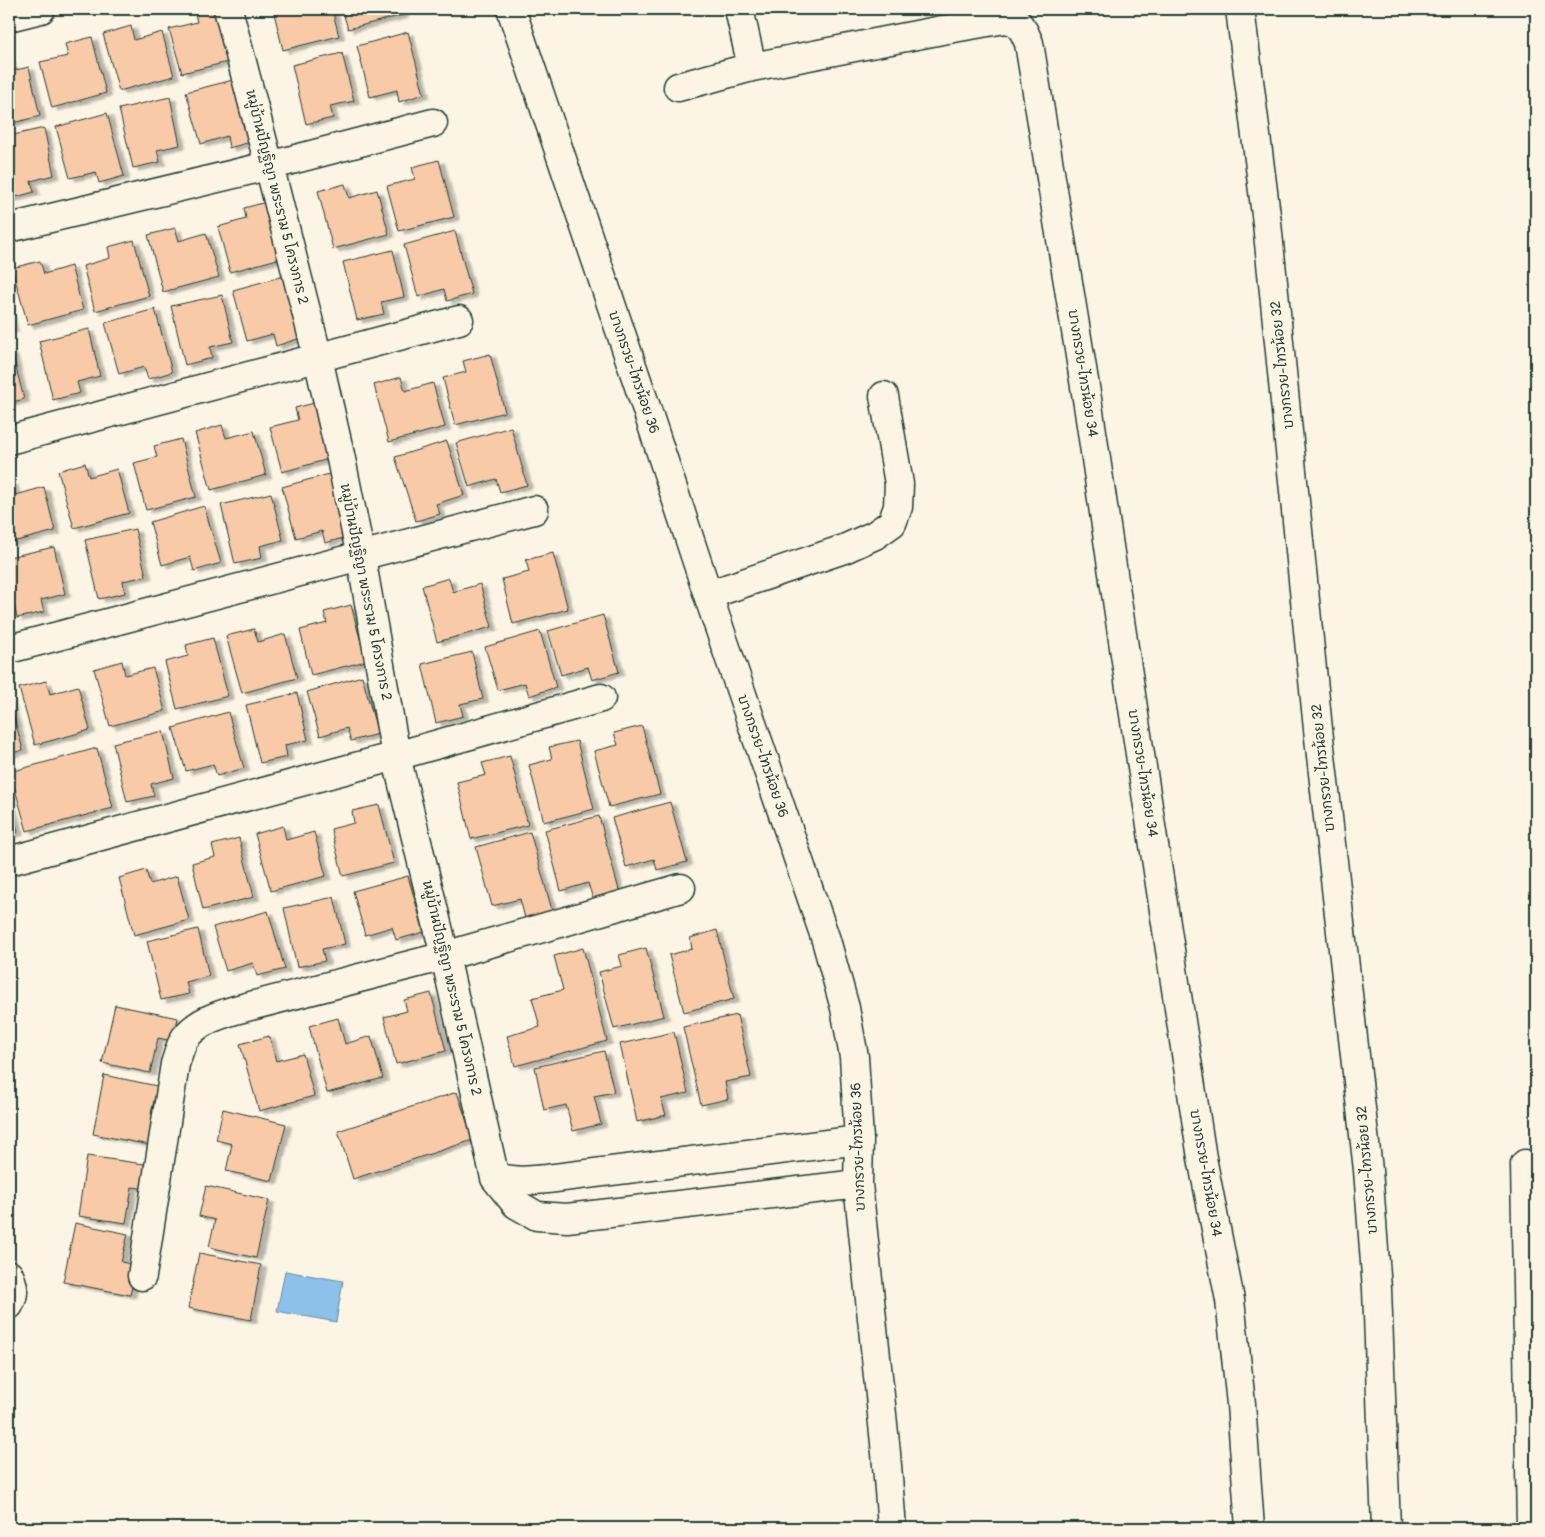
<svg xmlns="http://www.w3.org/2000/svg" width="1545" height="1537" font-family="Pangolin,'Playpen Sans Thai',sans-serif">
<defs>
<filter id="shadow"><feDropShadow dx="5.5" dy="3" stdDeviation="1" flood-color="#0004"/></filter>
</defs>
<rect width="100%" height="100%" fill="#fcf5e5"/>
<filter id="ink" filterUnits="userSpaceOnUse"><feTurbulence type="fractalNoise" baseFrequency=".02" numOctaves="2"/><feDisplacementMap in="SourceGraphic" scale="10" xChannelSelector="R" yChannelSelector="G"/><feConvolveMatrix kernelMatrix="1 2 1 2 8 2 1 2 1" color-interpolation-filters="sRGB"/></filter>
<g filter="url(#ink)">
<path fill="#8dc0ea" stroke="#618ca1" d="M285,1271L343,1281L336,1322L277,1311Z"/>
<path fill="#f9caa8" stroke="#1f3d34" filter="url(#shadow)" d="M199,9H223L236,60L182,73L169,29L197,22L194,10Z
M273,9H332L339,36L283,50Z
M342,9H401L403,15L348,29Z
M131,26L134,40L162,32L174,76L119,91L103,34Z
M408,32L424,94L399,102L397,90L370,97L357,46Z
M92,37L106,93L52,108L40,62L68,56L65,44Z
M342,53L354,101L330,106L333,118L306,124L292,65Z
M9,59L12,71L29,67L40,116L9,124Z
M237,79L254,141L229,148L227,136L201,144L186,92Z
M170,97L180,145L157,150L160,162L133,168L119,109Z
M107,113L124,176L99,183L96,172L70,178L56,127Z
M44,128L54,175L31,181L34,192L9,199V136Z
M439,160L454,217L399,231L387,186L415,179L412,167Z
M345,184L349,198L377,190L389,234L333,249L318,191Z
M270,201L285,257L230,272L218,227L246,219L244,208Z
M175,228L179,241L206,233L219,277L163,292L148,235Z
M455,231L472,294L447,301L444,289L418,297L404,245Z
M134,240L149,296L95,311L83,266L110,258L108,247Z
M393,250L404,297L381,302L384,314L357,320L343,262Z
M40,261L44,274L71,266L83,310L28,325L12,268Z
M284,276L301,338L276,346L273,334L247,341L233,290Z
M222,295L233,342L210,347L212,358L185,365L171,306Z
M155,309L172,372L148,379L144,367L119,374L105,323Z
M9,312L13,329L9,330Z
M89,329L100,376L77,382L80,393L53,400L39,341Z
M12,352L24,399L9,403V353Z
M490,354L505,412L455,425L443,378L466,372L463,361Z
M401,377L405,391L433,383L445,427L389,442L374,385Z
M322,401L336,457L282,472L270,427L298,420L295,408Z
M222,425L226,438L254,431L266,475L211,490L195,433Z
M511,427L527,485L500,492L496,479L469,487L456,443Z
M181,439L196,497L146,510L134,463L157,457L154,446Z
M447,441L464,495L436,504L440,514L416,521L395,457Z
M85,463L89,477L117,469L129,513L74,528L58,471Z
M333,473L350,536L325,543L322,531L296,538L282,487Z
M12,482L16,495L44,487L55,531L9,543V483Z
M271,493L283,540L260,546L262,558L235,564L221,505Z
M204,506L221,563L194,571L190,557L162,565L150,522Z
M135,529L146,576L123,581L125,593L99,599L85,540Z
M54,547L65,594L41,600L44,612L17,618L9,583V557Z
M553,553L568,609L513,624L502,579L529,572L526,560Z
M449,578L453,592L480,584L492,627L437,642L422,586Z
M351,605L366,661L311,675L300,630L327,623L324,612Z
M603,615L619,672L592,680L588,667L561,675L548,631Z
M254,629L258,642L285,634L297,678L242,693L226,636Z
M540,631L556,687L529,696L525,683L498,690L485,647Z
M213,638L228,696L177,709L165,662L188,656L186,645Z
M472,652L483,699L460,704L463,716L436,723L422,664Z
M122,661L125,675L153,668L165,711L110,726L94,669Z
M362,676L378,734L351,741L347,728L320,736L307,692Z
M46,681L50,694L78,686L90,730L35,745L19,688Z
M297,693L308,740L285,745L287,757L260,763L246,705Z
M9,699L23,750L9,754Z
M228,712L244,768L217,776L213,764L186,771L173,728Z
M642,726L660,794L609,807L594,751L618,745L614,733Z
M163,731L174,778L151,784L154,796L127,802L113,743Z
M577,741L594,809L544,822L529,765L552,759L549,747Z
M97,748L113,808L27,831L10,772Z
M510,756L528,825L471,839L457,782L486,775L482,763Z
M9,800L18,832L9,835Z
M670,802L687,862L657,870L654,859L626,867L612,818Z
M379,805L394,863L343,876L331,829L354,823L352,811Z
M599,816L620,894L594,902L588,883L561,891L545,830Z
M283,826L286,840L314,832L326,876L271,891L255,834Z
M530,832L552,910L525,918L520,899L492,906L476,847Z
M239,838L254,897L203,910L192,863L215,857L212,845Z
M146,870L150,884L177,876L189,920L134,935L119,878Z
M408,876L424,932L396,940L392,927L365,935L353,891Z
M334,897L345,944L322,949L325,961L297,967L284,908Z
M268,911L285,969L257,976L253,963L226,971L213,927Z
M198,929L209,976L186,982L189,994L161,1000L147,941Z
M717,930L734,999L684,1012L669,955L692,949L690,938Z
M583,948L607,1041L515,1066L507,1036L540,1027L532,998L563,990L554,956Z
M646,948L664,1016L614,1029L599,972L622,966L619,955Z
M431,993L446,1051L396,1064L384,1017L407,1011L404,1000Z
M115,1005L178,1018L173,1041L158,1038L150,1073L102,1063Z
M737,1015L751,1077L725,1082L728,1099L701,1105L683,1027Z
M338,1018L345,1044L371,1036L383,1078L327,1093L309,1026Z
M674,1032L688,1093L661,1099L666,1115L637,1122L620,1044Z
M269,1036L276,1061L303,1054L314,1096L259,1111L240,1044Z
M604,1051L614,1092L594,1096L601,1124L573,1131L566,1105L544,1110L535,1067Z
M104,1075L157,1086L151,1114L166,1117L160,1147L93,1134Z
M457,1092L473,1140L353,1179L338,1131Z
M223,1109L286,1124L272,1181L226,1171L232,1144L216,1140Z
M87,1156L151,1165L147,1189L132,1187L126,1223L78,1216Z
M206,1186L269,1200L256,1258L209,1247L215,1220L199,1216Z
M75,1223L128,1234L121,1262L137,1265L130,1295L63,1282Z
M199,1253L261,1265L251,1320L188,1308Z"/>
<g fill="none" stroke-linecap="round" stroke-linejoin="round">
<g stroke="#1f3d34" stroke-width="31">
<path id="minor" d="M228,9L269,165L318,358L341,459L361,557L396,756L445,956L495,1178L516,1204L537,1216L567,1218L858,1184
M511,9L646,407L708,595L826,940L845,1008L854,1057L859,1140L858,1184L886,1453L892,1528
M739,9L752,67
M1240,9L1267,223L1318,729L1368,1170L1377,1289L1386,1528
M9,17L41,9
M678,87L752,67L942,30L1005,19L1017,22L1024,32L1029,43L1088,405L1136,728L1202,1158L1230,1300L1241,1404L1250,1528
M9,228L284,162L433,123
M9,440L459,320
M708,595L844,549L875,535L892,523L898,507L899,484L884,396
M9,649L534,510
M9,861L396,756L601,698
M1525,1164L1531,1528
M495,1178L521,1181L547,1179L859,1140
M9,1275C14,1286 15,1294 9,1305
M142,1276L175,1064C178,1056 180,1045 185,1038C197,1022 216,1016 235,1010L445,956L681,888"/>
</g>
<use href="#minor" stroke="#fcf5e5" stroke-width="28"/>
</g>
</g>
<g text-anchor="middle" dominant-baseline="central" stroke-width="5" stroke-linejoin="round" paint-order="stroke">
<g font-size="14" fill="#1f3d34" stroke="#fcf5e5">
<text transform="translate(277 197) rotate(76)">หมู่บ้านปัญฐิญา พระราม 5 โครงการ 2</text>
<text transform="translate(1282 365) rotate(-96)">บางกรวย-ไทรน้อย 32</text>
<text transform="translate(634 372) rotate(71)">บางกรวย-ไทรน้อย 36</text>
<text transform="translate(1083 373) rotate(81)">บางกรวย-ไทรน้อย 34</text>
<text transform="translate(366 592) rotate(79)">หมู่บ้านปัญฐิญา พระราม 5 โครงการ 2</text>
<text transform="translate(763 756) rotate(71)">บางกรวย-ไทรน้อย 36</text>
<text transform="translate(1323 768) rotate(-96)">บางกรวย-ไทรน้อย 32</text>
<text transform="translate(1143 773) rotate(81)">บางกรวย-ไทรน้อย 34</text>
<text transform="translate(452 988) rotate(77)">หมู่บ้านปัญฐิญา พระราม 5 โครงการ 2</text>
<text transform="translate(858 1147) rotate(-92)">บางกรวย-ไทรน้อย 36</text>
<text transform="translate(1367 1170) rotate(-95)">บางกรวย-ไทรน้อย 32</text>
<text transform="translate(1206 1173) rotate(80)">บางกรวย-ไทรน้อย 34</text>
</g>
</g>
<rect width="1545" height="1537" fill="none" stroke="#fcf5e5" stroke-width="30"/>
<rect x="15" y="15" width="1515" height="1507" fill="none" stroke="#1f3d34" stroke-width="2" filter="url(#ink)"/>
</svg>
